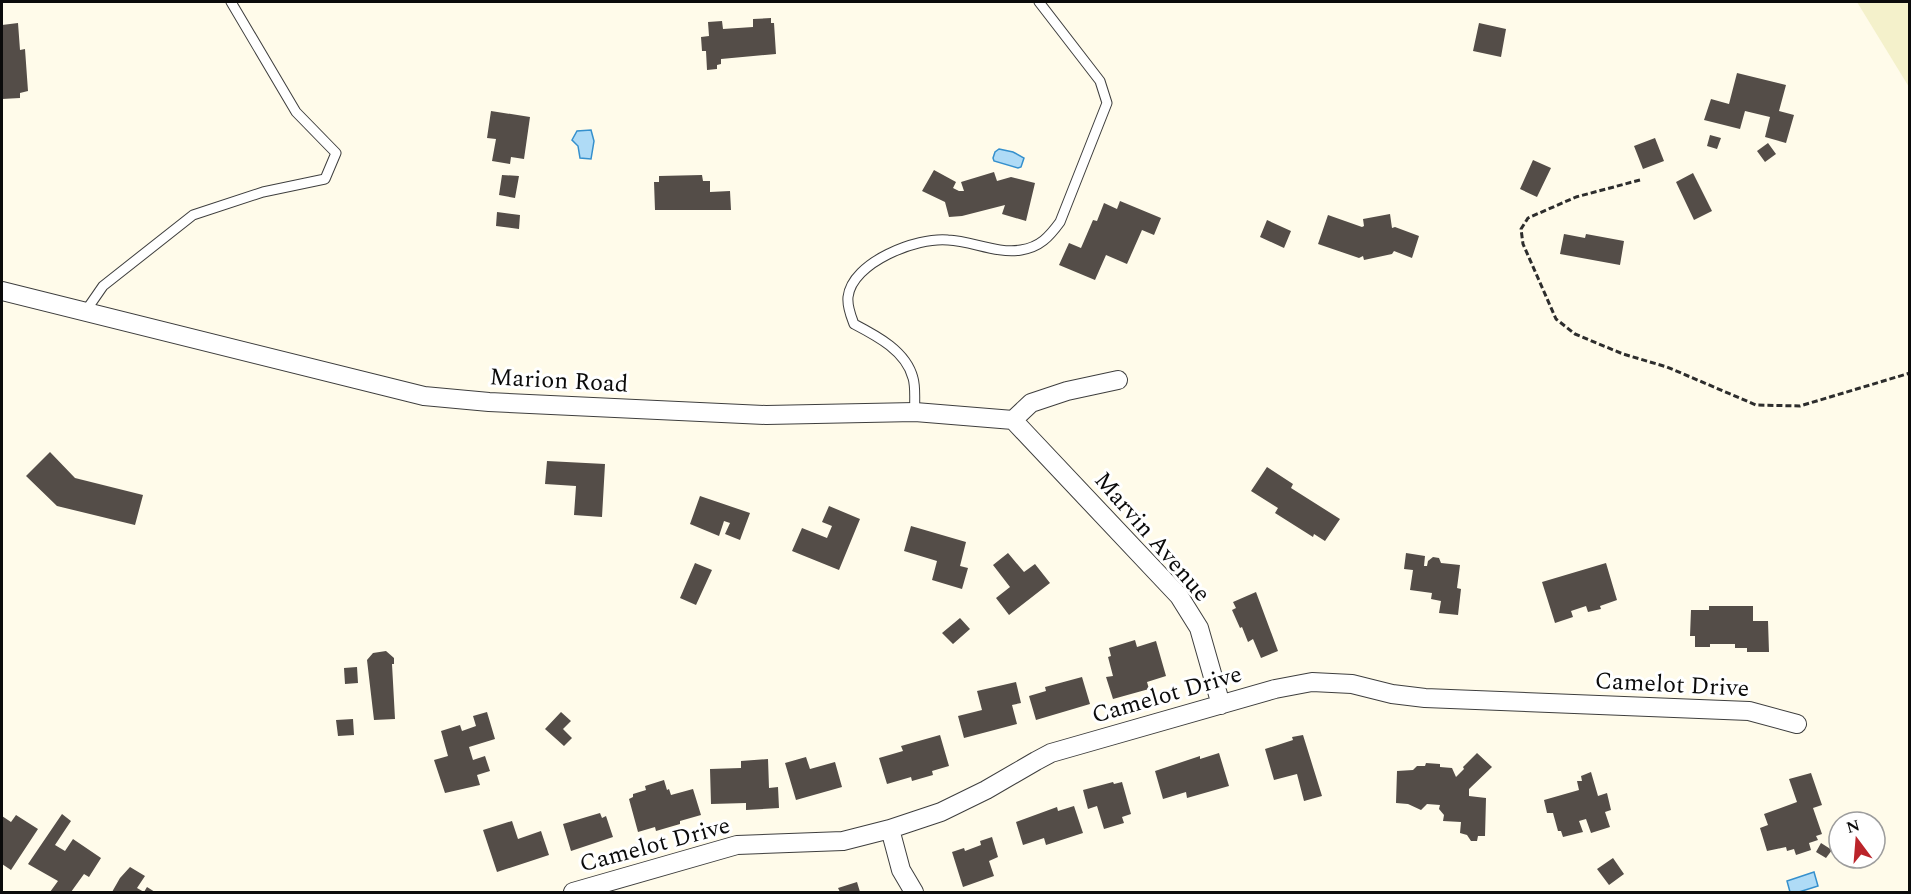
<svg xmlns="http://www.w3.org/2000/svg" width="1911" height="894" font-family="Spectral,serif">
<rect width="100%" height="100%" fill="#fffbea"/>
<path fill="#f4f1cb" d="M1857,2H1909V87Z"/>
<path fill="#afdbf6" stroke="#3590cd" stroke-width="1.5" d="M591,130L594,141L591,159L580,158L578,146L572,140L577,131Z
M999,149L1013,152L1024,158L1021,167L1018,168L994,161L993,158L995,152Z
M1814,872L1818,886L1799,892H1790L1787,881Z"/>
<path fill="#544d48" d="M771,18V23H774L776,54L721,59V64L717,65V69L707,70L706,51H702L701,37L709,36L708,22L722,21L723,29L753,27V19Z
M18,23L20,50L25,49L28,91L20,93V98L2,99V25Z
M1479,23L1506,29L1501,57L1473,51Z
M1737,73L1786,85L1779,111L1794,115L1786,143L1765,137L1770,117L1745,111L1740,129L1704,120L1711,99L1729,104Z
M491,111L530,117L524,159L511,157L510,164L492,161L496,139L487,138Z
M1710,135L1721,138L1717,149L1707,146Z
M1655,138L1664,161L1643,169L1634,146Z
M1768,143L1776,154L1765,162L1757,151Z
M1533,160L1551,168L1537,197L1520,189Z
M934,170L956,182L953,188L959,191H964L961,182L994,172L997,181L1011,177L1035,183L1026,221L1002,214L1005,205L962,216L949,217L945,202L922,191Z
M1693,173L1712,211L1694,220L1676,182Z
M502,175L519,176L515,198L499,195Z
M702,175L703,181H710V192L730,191L731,210H655L654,182H659V176Z
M1120,201L1161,218L1154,235L1142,230L1127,264L1106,255L1095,280L1059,265L1069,243L1081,248L1093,220L1097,221L1104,203L1117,209Z
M497,212L520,215L519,229L496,226Z
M1390,214L1392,228L1395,227L1419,236L1412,258L1394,251L1392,254L1364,260L1363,256L1359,258L1318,244L1328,215L1362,227L1364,226L1363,219Z
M1267,220L1291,231L1284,248L1260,237Z
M1564,234L1585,238L1586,234L1624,241L1620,265L1560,254Z
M50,452L75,478L143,495L135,525L57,506L26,476Z
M547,461L605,464L602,517L574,515L576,486L545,484Z
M1267,467L1293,484L1291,488L1340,519L1325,541L1314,534L1313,537L1275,513L1278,508L1251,491Z
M700,496L750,513L740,540L725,534L730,523L724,521L719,536L690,524Z
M829,506L860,519L839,570L792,551L802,528L827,538L832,526L822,522Z
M911,526L966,542L960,566L968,568L962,589L932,580L937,561L904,551Z
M1008,553L1024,572L1035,564L1050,583L1009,615L996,598L1010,587L993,565Z
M1406,553L1425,556L1424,566H1427L1428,561L1433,557L1439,558L1441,563L1460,565L1457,588L1461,589L1458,615L1439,613L1441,601L1431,599L1432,593L1410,590L1413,570L1404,569Z
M695,563L712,570L696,605L680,598Z
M1606,563L1617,600L1600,606L1601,609L1588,612L1586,606L1571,611L1573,617L1555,623L1542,582Z
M1256,592L1278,651L1261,658L1253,639L1248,642L1242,627L1240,628L1232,610L1236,608L1233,602Z
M1709,606H1753V621H1768L1769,652H1747V648H1735V644H1710V647H1695V636H1690L1691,610H1709Z
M960,618L970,629L953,644L942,633Z
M1135,640L1137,647L1156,641L1166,676L1147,682L1149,689L1113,699L1106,677L1113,676L1108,657L1111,656L1109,648Z
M386,651L394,658V664H392L395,719L374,720L367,660L373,653Z
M357,667L358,683L345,684L344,668Z
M1082,677L1090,704L1036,720L1029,696L1046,691L1045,687Z
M1016,682L1021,703L1012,705L1017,724L964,738L958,716L982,710L977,691Z
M487,712L495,739L469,747L473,760L485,756L490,771L477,775L480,785L445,793L434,760L448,756L441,731L460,725L462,731L476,726L473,716Z
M561,712L571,721L563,729L572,738L564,746L545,729Z
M353,719L354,735L338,736L336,720Z
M940,735L949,766L932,771L933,775L912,781L911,777L887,784L879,758L903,751L901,746Z
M1303,735L1322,796L1304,801L1297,774L1274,780L1265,749L1293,740L1292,737Z
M1219,753L1229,786L1187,798L1186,792L1163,799L1155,771L1200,756V759Z
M1477,753L1492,767L1469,789V796L1486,798L1485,836H1478L1477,841H1471L1467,835L1460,833L1461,822L1443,821L1444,815L1439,809L1440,805L1427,804L1421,810L1408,804L1396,803L1397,771L1413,770L1417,766H1425L1426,763L1440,764V767L1452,768L1456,777L1464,769L1463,767Z
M806,757L810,769L835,762L842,787L796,800L785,763Z
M768,759L769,788L778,787L779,808L746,810V803L711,804L710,769L741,768V761Z
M1591,772L1598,796L1607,793L1611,810L1605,812L1610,827L1591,833L1586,819L1579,821L1583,832L1563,837L1561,831H1558L1553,813H1547L1544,800L1579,790L1577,781H1582L1581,776Z
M1811,773L1822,805L1813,808L1822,834L1816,836L1818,840L1809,843L1811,850L1796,855L1794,849L1787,851L1786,847L1767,851L1760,828L1768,825L1764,814L1797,802L1789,779Z
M664,780L667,790L669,789L671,795L693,789L701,815L680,821V824L656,831L655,827L638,832L629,799L633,797V794L646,790L645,786Z
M1113,782L1114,784L1122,782L1131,814L1122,817L1124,823L1104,829L1097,806L1088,809L1083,790Z
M1074,806L1083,833L1046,845L1044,838L1023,845L1016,822L1057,807L1058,811Z
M600,813L602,818L606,816L613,837L571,851L563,824Z
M62,814L71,821L55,845L65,851L73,839L101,858L89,877L84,874L71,892H50L58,881L28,864Z
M16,815L38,829L11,870L2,864V816L11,822Z
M512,821L518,839L541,831L549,855L497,872L483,830Z
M992,837L998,857L989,861L994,876L963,887L952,852L964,848L965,851L981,845L980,841Z
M1821,843L1832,850L1826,858L1816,852Z
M1613,858L1624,874L1609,885L1597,869Z
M130,867L145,876L137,888L144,892L147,887L155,892H112L120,878Z
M857,882L860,892H840L838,888Z"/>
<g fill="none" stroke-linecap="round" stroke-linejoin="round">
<g stroke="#3e3e3e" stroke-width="11">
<path id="service" d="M85,312L103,286L193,215L263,192L325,179L336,153L296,112L231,2
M915,412C914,401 916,388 913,378C906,351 877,336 854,324C851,316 847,307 848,297C852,262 917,237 948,240C972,241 997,254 1021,250C1040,247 1049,237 1060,222L1107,103L1100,81L1039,2"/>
</g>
<g stroke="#3e3e3e" stroke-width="20">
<path id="minor" d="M2,291L424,396L489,402L766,415L915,412L1013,420L1031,403L1067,391L1118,380
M1013,420L1179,596L1199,628L1221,705
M890,829L901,870L914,892
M573,892L737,845L843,841L890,829L941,812L986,790L1036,761L1051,753L1275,689L1312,682L1352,684L1392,694L1425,698L1749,711L1797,724"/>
</g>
<path stroke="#2d2d2d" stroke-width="3" stroke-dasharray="6 3" stroke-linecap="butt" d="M1640,180L1576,197L1528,218L1521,229L1523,244L1556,319L1575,334L1623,354L1667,367L1756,405L1800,406L1910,373"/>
<use href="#service" stroke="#fff" stroke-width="9"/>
<use href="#minor" stroke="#fff" stroke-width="18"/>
</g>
<g text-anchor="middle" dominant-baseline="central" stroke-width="6" stroke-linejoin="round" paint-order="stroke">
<g font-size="24" fill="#0b0b0b" stroke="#fff">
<text transform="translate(559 381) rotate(3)">Marion Road</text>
<text transform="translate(1152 537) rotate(49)">Marvin Avenue</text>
<text transform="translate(1672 685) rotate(3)">Camelot Drive</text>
<text transform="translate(1167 695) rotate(-16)">Camelot Drive</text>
<text transform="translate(655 845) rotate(-15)">Camelot Drive</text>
</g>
</g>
<rect width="1911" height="894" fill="none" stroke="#0b0b0b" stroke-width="6"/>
<g transform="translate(1857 840) rotate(344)"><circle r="28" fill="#ffffff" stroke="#9d9d9d" stroke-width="1.5"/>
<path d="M0-4.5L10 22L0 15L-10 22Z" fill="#bb242a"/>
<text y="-9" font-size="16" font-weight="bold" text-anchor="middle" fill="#0b0b0b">N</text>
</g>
</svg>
